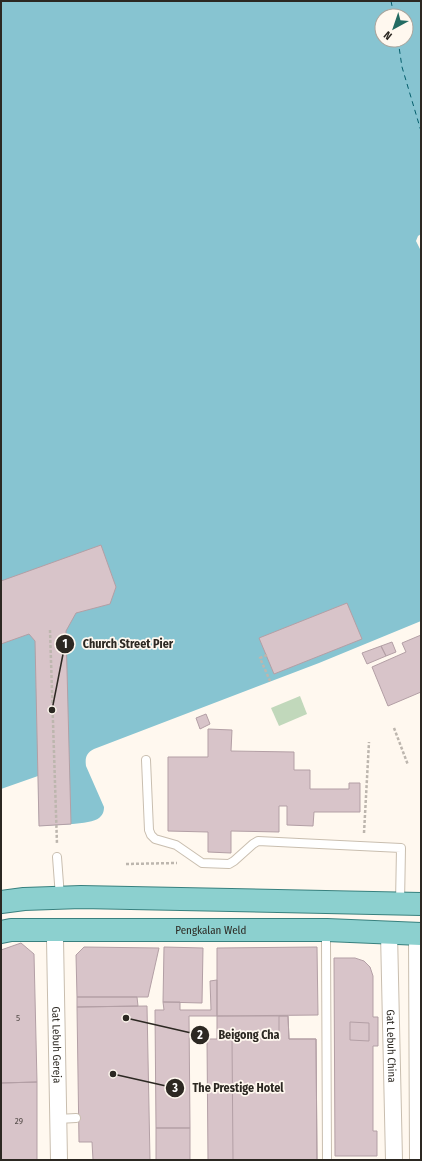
<svg xmlns="http://www.w3.org/2000/svg" width="422" height="1161" font-family="'Fira Sans Condensed',sans-serif">
<rect width="100%" height="100%" fill="#fff8ef"/>
<path fill="#c1d8bb" d="M300,696L307,714L279,726L271,708Z"/>
<path fill="#87c4d1" fill-rule="evenodd" d="M1,1H421V234L418,236L416,241L421,251V621L319,663L94,749C86,753 85,758 86,766L104,807C104,811 103,815 99,818C91,825 51,825 39,826L38,776L1,789ZM382,16H406V40H382Z"/>
<g fill="none" stroke-linecap="round" stroke-linejoin="round">
<path stroke="#055e6c" stroke-width="1" stroke-dasharray="5 4" stroke-linecap="butt" d="M391,1L394,16
M398,40L402,67L421,131"/>
</g>
<path fill="#d8c4c9" stroke="#b39fa5" d="M101,545L116,587L110,604L76,613L66,631L71,824L39,826L35,641L29,634L1,644V581Z
M347,603L362,639L274,674L259,638Z
M421,635V692L388,706L372,667L406,652L402,643Z
M392,642L396,652L386,656L381,646Z
M381,646L386,656L367,664L362,653Z
M206,714L210,724L200,729L196,718Z
M208,729L232,730L231,751L294,752V770H310V789H349V783H360V812H314L313,826L287,825V806H279V832L231,831V853L208,852V832L168,831V757H208Z
M21,943L34,954L37,1082L1,1083V950Z
M84,947L159,948L148,997H77L76,955Z
M164,947L203,948L202,1003L163,1002Z
M317,947L318,1015L217,1016V948Z
M334,958H355L364,961L370,967L373,976V1017H378V1046H373V1131H377V1156H335Z
M217,980V1016H189L190,1128H156L155,1010H164L163,1002H180V1010H211L210,981Z
M77,997H137L138,1006L77,1007Z
M147,1006L150,1160H93L92,1142H79L77,1007Z
M217,1016H288L289,1039H316L317,1160H208L207,1039H217Z
M279,1016H288L289,1039H316L317,1160H233L232,1039H279Z
M350,1022L369,1023V1041L350,1040Z
M37,1082V1160H1V1083Z
M156,1128H190V1160H156Z"/>
<g fill="none" stroke-linecap="round" stroke-linejoin="round">
<g stroke="#c9beaf" stroke-width="10">
<path id="lane" d="M146,760L149,830L151,835L155,839L176,845L202,863L229,864L234,861L253,844L258,841L401,848L400,903
M57,857L60,897
M327,930L326,940L327,1160
M58,1119L76,1118"/>
</g>
<g stroke="#c9beaf" stroke-width="18">
<g id="street">
<path id="s1" d="M56,929L55,939L59,1160"/>
<path id="s2" d="M389,933L394,1160"/>
<path d="M417,934L418,1160"/>
</g>
</g>
<g stroke="#38807e" stroke-width="24">
<g id="primary">
<path d="M1,902L24,899L81,897L421,904"/>
<path id="s3" d="M1,932L11,930H327L421,934"/>
</g>
</g>
<path stroke="#bdb6ae" stroke-width="2.5" stroke-dasharray="3 2" stroke-linecap="butt" d="M50,630L57,844
M267,655L260,658L270,681
M394,728L408,765
M364,833L369,742
M126,864L177,863"/>
<use href="#lane" stroke="#fff" stroke-width="8"/>
<use href="#street" stroke="#fff" stroke-width="16"/>
<use href="#primary" stroke="#8cd0cf" stroke-width="22"/>
</g>
<g text-anchor="middle" dominant-baseline="central" stroke-width="3.5" stroke-linejoin="round" paint-order="stroke">
<g font-size="9" fill="#574f4c">
<text x="18" y="1018">5</text>
<text x="19" y="1121">29</text>
</g>
<g font-size="11" fill="#2c2822" stroke="#fff8ef">
<text stroke="none"><textPath href="#s3" startOffset="210">Pengkalan Weld</textPath></text>
<text stroke="none"><textPath href="#s1" startOffset="116">Gat Lebuh Gereja</textPath></text>
<text stroke="none"><textPath href="#s2" startOffset="113">Gat Lebuh China</textPath></text>
</g>
</g>
<path fill="none" stroke="#2c2822" stroke-width="1.5" d="M52 710L65 644M126 1018L200 1035M113 1074L175 1088"/>
<g fill="#2c2822" stroke="#fff8ef" stroke-width="1.5">
<circle cx="52" cy="710" r="4"/>
<circle cx="126" cy="1018" r="4"/>
<circle cx="113" cy="1074" r="4"/>
<circle cx="65" cy="644" r="10"/>
<circle cx="200" cy="1035" r="10"/>
<circle cx="175" cy="1088" r="10"/>
</g>
<g font-size="12" text-anchor="middle" font-weight="bold" fill="#fff">
<text x="65" y="648">1</text>
<text x="200" y="1039">2</text>
<text x="175" y="1092">3</text>
</g>
<g font-size="12" text-anchor="middle" font-weight="bold" fill="#2c2822" stroke="#fff8ef" stroke-width="3.5" stroke-linejoin="round" paint-order="stroke">
<text x="128" y="648">Church Street Pier</text>
<text x="249" y="1039">Beigong Cha</text>
<text x="238" y="1092">The Prestige Hotel</text>
</g>
<rect width="422" height="1161" fill="none" stroke="#2c2822" stroke-width="4"/>
<g transform="translate(394 28) rotate(220)"><circle r="19" fill="#fff8ef" stroke="#aba59d"/>
<path d="M0-3L7 15L0 10L-7 15Z" fill="#236b62"/>
<text y="-6" font-size="11" font-weight="bold" text-anchor="middle" fill="#2c2822">N</text>
</g>
</svg>
